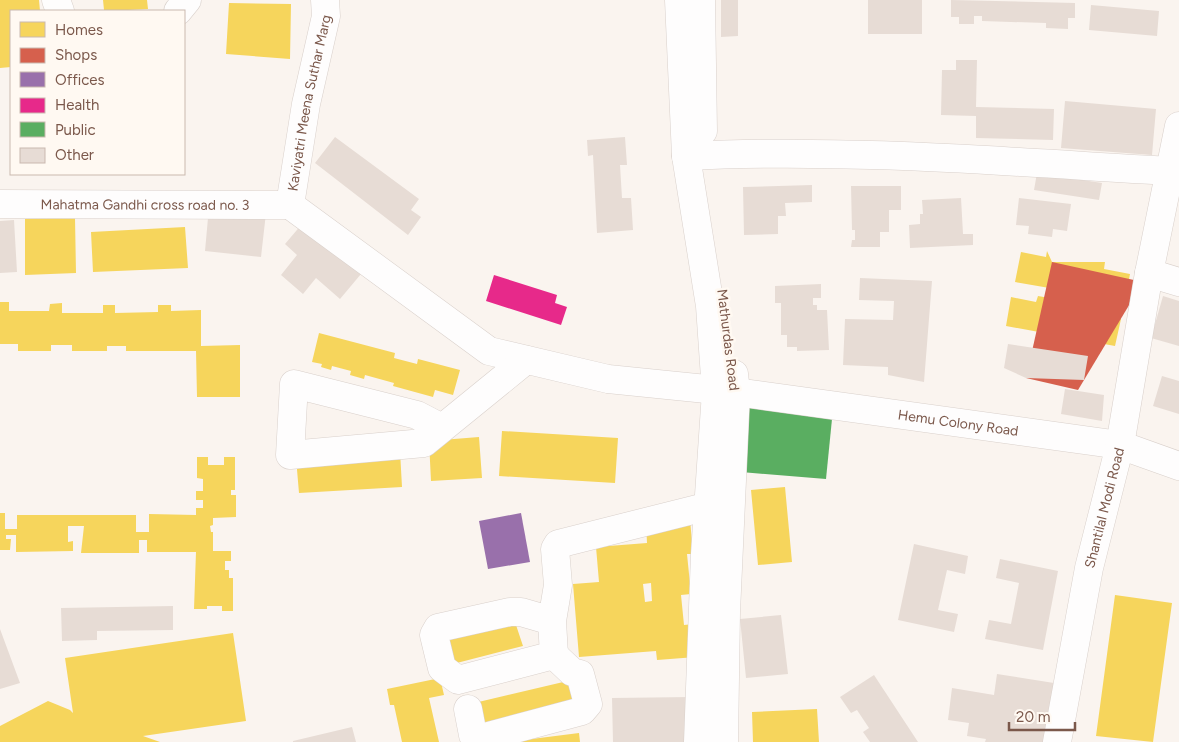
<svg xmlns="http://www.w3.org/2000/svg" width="1179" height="742" font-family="Figtree,sans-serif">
<rect width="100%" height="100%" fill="#faf4ef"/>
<path fill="#f6d55c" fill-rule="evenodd" d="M0,0H39L40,11H11V67L0,68Z
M103,0H147L148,9L108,11L104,10Z
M229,3L291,4L290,59L226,54Z
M75,218L76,273L25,275V219Z
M185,227L188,268L93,272L91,232Z
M1047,251L1052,262H1105L1104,269L1130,274L1125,301L1015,282L1021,252L1046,257Z
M1038,296L1095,306L1094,314L1121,319L1115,346L1006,326L1011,297L1036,302Z
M0,302H9V311H49L50,304L62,303V313H103V305H115V313L158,312V305H171V311L201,310V346L240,345V397H197L196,351H126V346H107V351H72V345H51V351H18V344H0Z
M319,333L395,353L394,358L417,364L418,359L460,370L453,395L435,390L433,397L393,386L394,383L365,375L364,379L350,375L351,371L332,366L331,370L321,367L322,364L312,362Z
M502,431L618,438L615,483L499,476Z
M479,437L482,478L431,481L429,441Z
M400,451L402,487L299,493L296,458Z
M197,457H208V465H224V457H235V490H231V495H236V517L213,518V525L210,526L211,532H213V551H231V561H225V570H229V578H233V611H222V606H207V609H194L196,552H147V540H139V553H81L84,526H68V542L73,541V551L16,552V535H6V539H11L10,550H0V513H5V529H17V515H136V532H149V514L196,515V508H203V500H196V491H203V479L197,478Z
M785,487L792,562L758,565L751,490Z
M690,519L693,554H687L691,594L681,595L684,625L694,624L696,657L657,660L656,651L579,657L573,584L599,582L596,547L647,543L646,522ZM651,583L652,601L645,602L643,584Z
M1115,595L1172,603L1153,742L1096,736Z
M514,619L523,646L449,665L440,636Z
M233,633L246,721L143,736L160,742H0V726L48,701L70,710L73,713L65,658Z
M440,678L444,695L429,698L439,742H402L394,705H390L387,689Z
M576,679L582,708L479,735L470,704Z
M817,709L819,742H753L752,712Z
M579,733L580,742H517L516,741Z"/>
<path fill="#d6604d" d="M1052,262L1143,282L1078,390L1026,378Z"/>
<path fill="#9970ab" d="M521,513L530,562L488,569L479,521Z"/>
<path fill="#e7298a" d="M494,275L557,295L555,303L567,307L561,325L486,301Z"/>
<path fill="#5aae61" d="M748,398L833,409L826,479L741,472Z"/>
<path fill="#e7dcd5" d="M721,0H738V36L721,37Z
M868,0H922V34H868Z
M951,0L1075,3V18H1068V29L1046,28V23L982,21V16H974V24H959V17H951Z
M1091,5L1159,11L1157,36L1089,30Z
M956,60H977L976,107L1054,109L1053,140L976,138V116L941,115L942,70H956Z
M1065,101L1156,109L1152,155L1061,148Z
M335,137L419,199L411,210L421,217L408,235L315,163Z
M625,137L627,165H620L622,198H631L633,230L597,233L593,155L588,156L587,140Z
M1037,173L1102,183L1099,200L1034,190Z
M812,185V202L785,203L786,216H778V234L744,235L743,187Z
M851,186H901V210H889V232H880V247H851L852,240H855V230H852Z
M961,198L963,234H973V245L910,248L909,225L920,224V214H923L922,200Z
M1019,198L1071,204L1067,231L1053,229L1052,237L1028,234L1029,226L1016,225Z
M209,207L266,213L261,257L205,251Z
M14,220L17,272L0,273V221Z
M302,224L361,274L340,299L316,278L303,294L281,275L297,255L285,244Z
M860,278L932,281L924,382L888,375V367L843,365L845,319L893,320L894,301L859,300Z
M821,284V298H813V305H817V310H827L829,350L797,351V347H787V335H781V303H775V286Z
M1163,296L1179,301V346L1151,338Z
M1008,344L1088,356L1084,380L1026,378L1004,368Z
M1162,376L1179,381V414L1153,406Z
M1065,389L1104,395L1102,421L1061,414Z
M914,544L968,556L965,574L947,570L938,610L958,614L954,632L898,620Z
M1000,559L1058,571L1043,650L985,639L989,620L1011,624L1019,583L996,578Z
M173,606V630L97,631V640L62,641L61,608Z
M781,615L788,674L746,678L740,619Z
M0,629L20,683L0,689Z
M997,674L1054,683L1044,742H985L986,739L967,736L969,723L948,720L952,688L994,695Z
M874,675L918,742H870L863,732L869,728L857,710L851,713L840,697Z
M691,697L688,742H613L612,698Z
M352,727L356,742H293V741Z"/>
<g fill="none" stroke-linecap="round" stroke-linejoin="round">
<g stroke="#d9d0cb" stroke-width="29">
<g id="minor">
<path d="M56,0L60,11"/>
<path d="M679,0L686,156L710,306L716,392L705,554L698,742"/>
<path d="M701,0L703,131"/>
<path d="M178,11L187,0"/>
<path d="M686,156C847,148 1009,162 1170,171"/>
<path id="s1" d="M0,204L290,205"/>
<path id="s2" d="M290,205L489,351L608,379L736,392L1120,445L1179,466"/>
<path id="s3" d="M290,205L306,104L326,16L325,0"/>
<path d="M1149,273L1179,282"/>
<path d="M442,428L417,415L294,384L290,455L424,443L526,360"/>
<path d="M552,621L521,612H510L438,628L434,635L442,668L458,680L554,655L552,621L558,585L555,549L558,544L725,502"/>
<path d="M468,709L473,735L481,738L582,711L588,704L580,674L572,672L554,655"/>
<path d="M724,742L726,612L736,392L734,374"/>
<path id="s4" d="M1057,742L1089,568L1120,445L1149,273L1179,126"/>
</g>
</g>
<use href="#minor" stroke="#fefdfd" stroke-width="28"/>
</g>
<g text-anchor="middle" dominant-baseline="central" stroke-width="5" stroke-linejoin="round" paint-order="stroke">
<g font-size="14" fill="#7b584b" stroke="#fff9f2">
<text stroke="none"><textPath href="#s3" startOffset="104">Kaviyatri Meena Suthar Marg</textPath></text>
<text stroke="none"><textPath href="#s1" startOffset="145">Mahatma Gandhi cross road no. 3</textPath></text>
<text transform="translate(728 340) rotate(83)">Mathurdas Road</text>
<text stroke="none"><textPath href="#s2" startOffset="722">Hemu Colony Road</textPath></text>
<text stroke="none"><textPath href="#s4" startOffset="239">Shantilal Modi Road</textPath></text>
</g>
</g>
<rect x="10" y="10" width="175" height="165" fill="#fff9f2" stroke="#cab9af"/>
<rect x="20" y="22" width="25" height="15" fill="#f6d55c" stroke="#cab9af"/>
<text x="55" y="35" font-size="15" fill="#7b584b">Homes</text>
<rect x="20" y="48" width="25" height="15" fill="#d6604d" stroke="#cab9af"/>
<text x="55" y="60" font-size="15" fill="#7b584b">Shops</text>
<rect x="20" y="72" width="25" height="15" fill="#9970ab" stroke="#cab9af"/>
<text x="55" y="85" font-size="15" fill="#7b584b">Offices</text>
<rect x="20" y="98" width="25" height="15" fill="#e7298a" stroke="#cab9af"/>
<text x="55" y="110" font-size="15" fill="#7b584b">Health</text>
<rect x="20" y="122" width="25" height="15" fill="#5aae61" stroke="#cab9af"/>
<text x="55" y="135" font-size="15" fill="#7b584b">Public</text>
<rect x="20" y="148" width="25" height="15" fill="#e7dcd5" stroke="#cab9af"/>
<text x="55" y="160" font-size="15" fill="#7b584b">Other</text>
<path d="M1009 722v8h66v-8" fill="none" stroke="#7b584b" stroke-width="2.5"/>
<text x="1016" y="722" font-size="15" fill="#7b584b" stroke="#fff9f2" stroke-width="4" paint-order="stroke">20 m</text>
</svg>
